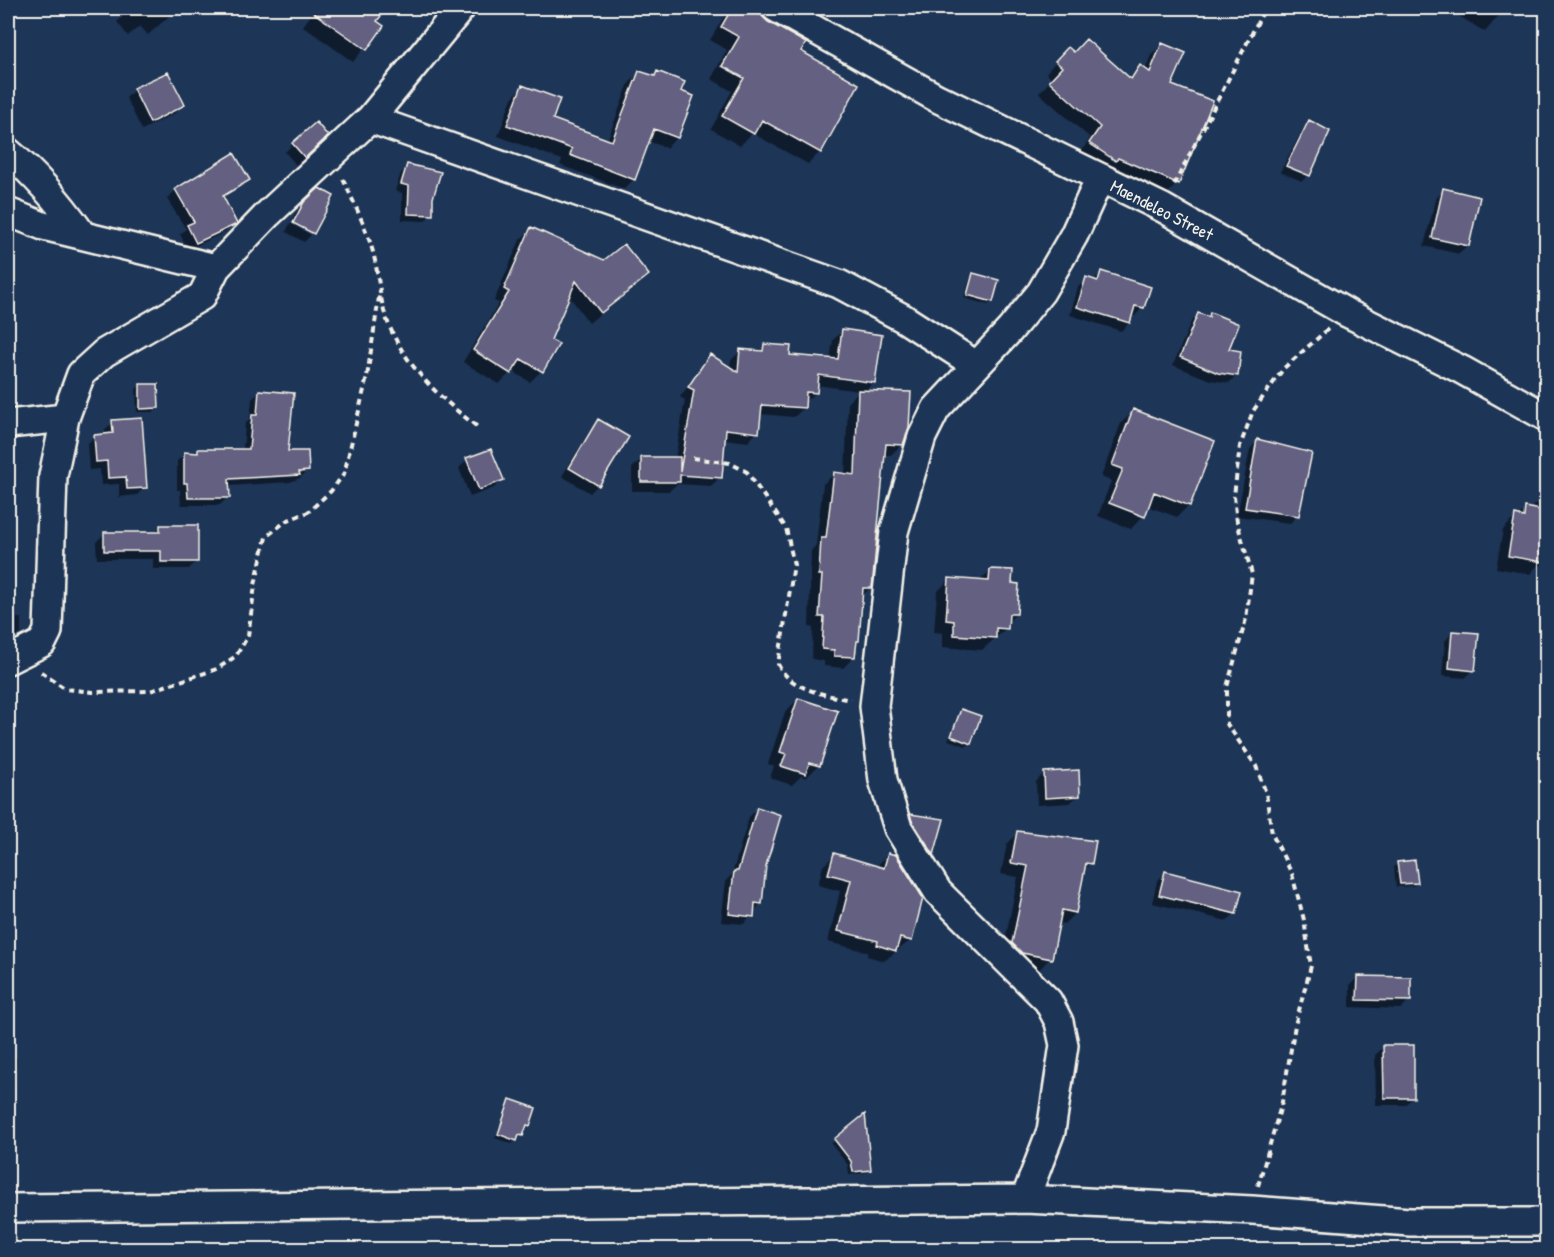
<svg xmlns="http://www.w3.org/2000/svg" width="1554" height="1257" font-family="'Patrick Hand',sans-serif">
<rect width="100%" height="100%" fill="#1d3557"/>
<filter id="ink" filterUnits="userSpaceOnUse"><feTurbulence type="fractalNoise" baseFrequency=".0167" numOctaves="2"/><feDisplacementMap in="SourceGraphic" scale="12" xChannelSelector="R" yChannelSelector="G"/><feConvolveMatrix kernelMatrix="1 2 1 2 8 2 1 2 1" color-interpolation-filters="sRGB"/></filter>
<g filter="url(#ink)">
<path fill="#0007" d="M126,8H176L177,9L148,35L140,26L128,36L117,22L129,11Z
M316,8H385L375,22L382,26L353,62L303,26Z
M659,8H680L672,16Z
M729,8H759L761,16L799,52L820,152L808,164L752,133L740,146L711,129L732,91L711,79L727,50L710,40Z
M1446,8H1505L1485,32Z
M1162,45L1170,85L1178,183L1167,194L1079,155L1090,138L1039,93L1052,79L1046,73L1058,59L1074,54L1128,79L1140,67L1145,70L1151,55Z
M640,72L653,77L657,73L679,92L677,137L666,148L648,141L634,179L624,189L560,165L562,160L498,136L512,98L522,87L551,120L607,141L629,83Z
M134,90L183,105L175,113L142,130L126,98Z
M1309,122V175L1302,181L1280,172L1303,129Z
M293,144H318L296,165L285,152Z
M234,155L248,179L223,198L235,223L227,231L188,250L180,234L186,229L167,199L175,191Z
M408,166L431,198L432,214L424,221L402,220V193L395,191L401,173Z
M319,190L332,197L312,234L291,221L296,212Z
M1444,190L1467,246L1459,254L1424,246L1436,198Z
M290,223L311,235L304,242L286,232Z
M531,229L605,261L647,275L589,323L569,296L549,340L557,345L541,371L530,382L512,371L499,384L463,362L499,303L494,301L520,240Z
M1101,273L1143,307L1135,316L1131,315L1129,323L1121,331L1070,315L1078,287L1087,279L1093,281Z
M974,274L992,301L988,305L964,298L970,278Z
M1198,314L1207,318L1211,314L1237,375L1229,383L1210,380L1173,365L1191,322Z
M842,331L874,382L864,392L902,444L891,455H883L870,588L861,597L854,657L843,668L824,666V661L812,659L813,628L809,627L811,551L816,545L823,484L834,474L845,475L848,402L859,391L816,385V393L804,402V408L794,417L759,414L757,432L748,442L724,439L720,477L711,486L677,484L669,491H632V468L642,459H675L685,400L680,397L710,356L730,369L731,360L741,351L759,352L765,346L788,356L830,360L833,340Z
M140,386L157,408L154,412H137L136,389Z
M260,391L287,453L308,470L300,478L290,482L228,486V497L220,505H181L180,490H177V461L185,454H194L198,450H243L245,424L250,419L252,399Z
M1134,411L1189,505L1177,517L1147,506L1143,516L1131,529L1098,516L1111,481L1101,477L1121,423Z
M599,421L598,485L590,493L562,476L591,429Z
M113,422L145,487L137,495L119,497V484L101,485L100,469L89,470L87,444L95,436L105,435V430Z
M1258,440L1298,515L1290,523L1237,516L1250,449Z
M467,460L502,480L494,488L470,497L459,468Z
M1537,503L1546,505V566L1538,565L1530,574L1496,568L1503,530L1515,517Z
M161,526L197,561L189,569H153V559H97L96,542L105,533H154Z
M990,571L1010,585L1016,614L1007,623V628L982,650L942,647L943,633L934,632L937,592L950,579L979,581Z
M8,618H21V634L12,641H8Z
M1453,632L1474,670L1465,678L1442,676L1445,641Z
M798,699L836,712L818,766L806,778L801,776L792,785L770,778L774,766L768,764L785,712Z
M961,711L970,743L966,746L948,740Z
M1044,773L1079,795L1070,803L1037,805L1036,782Z
M757,809L765,866L761,903L744,924L721,922L726,881L732,874L749,817Z
M911,816L942,820L932,854L925,862L903,823Z
M1018,833L1091,863L1083,871L1075,913L1064,924L1058,922L1050,958L1039,970L1010,963L1002,955L1018,877L1001,874L1007,844Z
M835,854L876,867L888,854L911,940L884,961L867,956L868,952L828,942L840,891L818,885L823,866Z
M1398,863L1416,882L1413,886L1396,887L1394,867Z
M1165,873L1235,913L1227,921L1152,903L1157,881Z
M8,885L9,917L8,918Z
M1358,977L1409,1000L1401,1009L1350,1007V985Z
M1384,1047L1413,1097L1405,1105H1376L1375,1055Z
M8,1057L17,1058L14,1098L8,1105Z
M511,1101L528,1125L512,1144L495,1138Z
M863,1117L869,1169L865,1173L849,1175L848,1165L831,1144Z"/>
<path fill="#646181" stroke="#f4f1e8" stroke-width="1.5" d="M307,8H387L377,21L384,26L367,50Z
M732,8H760L762,16L768,22L806,43L801,51L859,84L821,153L762,120L754,134L722,116L744,78L722,66L739,37L721,27Z
M1086,39L1131,79L1140,65L1150,72L1162,43L1186,53L1172,85L1213,101L1179,184L1118,158L1116,161L1089,143L1100,127L1049,81L1062,67L1055,61L1068,47L1074,52Z
M639,71L655,76L657,71L685,82L681,91L694,96L678,138L654,129L635,180L570,155L572,149L507,125L522,85L560,99L553,119L612,141Z
M168,72L185,105L150,123L133,88Z
M1309,120L1330,131L1310,176L1286,166Z
M316,122L328,136L305,158L292,143Z
M234,153L250,180L223,196L237,224L196,243L187,225L194,222L175,189Z
M407,164L441,172L433,198V215L408,214L409,186L401,184Z
M319,188L334,196L314,234L293,223L304,202Z
M1443,188L1480,197L1469,246L1432,238Z
M531,227L604,260L624,244L649,275L601,313L576,281L551,340L559,344L543,372L521,359L511,374L473,350L509,292L504,289Z
M1101,271L1151,287L1144,308L1135,306L1130,323L1077,307L1086,277L1098,281Z
M973,273L999,280L993,302L967,295Z
M1210,312L1239,324L1229,349L1241,351L1238,376L1218,373L1180,357L1198,313L1209,317Z
M842,329L882,335L875,383L819,375L817,393L806,392L805,408L762,405L759,433L726,429L722,478L680,475V482H641V457H680V472L694,390L688,387L710,354L738,372L740,349L763,351L764,344L791,346L790,355L838,359Z
M140,384H158L159,408L140,409Z
M259,390L294,393L288,451H308L309,471L299,472L300,475L229,479L230,498H188L187,483H184V452L198,453V449H249L252,415H257Z
M858,390L911,392L909,427L903,445L886,444L872,588H863L859,641H857L855,657L834,656V650L822,649L824,617H819L822,575H819L821,538H826L834,472L855,475Z
M1133,409L1215,441L1190,506L1154,492L1145,517L1109,503L1123,469L1112,465Z
M142,418L147,488L127,489L126,477L108,478L107,461L96,462L94,435L113,433L112,420Z
M598,419L629,437L599,486L569,468Z
M1257,439L1312,453L1299,516L1245,508Z
M491,449L504,480L479,490L466,458Z
M1525,507L1546,511V546L1543,562L1508,556L1515,515L1524,517Z
M160,525H198V562H161V551H104V532H160Z
M990,569L1013,570L1012,583L1019,584L1017,614H1009L1008,629L996,628V638L954,635V621L946,620L949,578L989,581Z
M1452,631L1479,633L1475,671L1449,668Z
M798,698L838,711L820,766L809,763L806,774L781,766L786,754L780,752Z
M961,709L981,716L971,744L951,736Z
M1079,770L1080,796L1045,798L1044,772Z
M757,807L781,815L766,866L762,904L755,903L754,917L729,914L734,871H738Z
M910,814L944,819L934,855L912,821Z
M1017,831L1096,841L1092,864L1086,863L1076,913L1062,910L1052,959L1022,953L1012,943L1028,866L1011,863Z
M834,853L884,868L888,853L896,855L923,898L912,941L900,938L896,951L877,945L878,941L838,931L851,880L828,874Z
M1415,860L1418,883L1400,884L1397,862Z
M1165,871L1242,891L1236,914L1159,895Z
M1358,976L1411,977V1001L1357,1000Z
M1383,1045H1414V1098H1384Z
M510,1099L536,1108L530,1126L527,1125L523,1136L519,1135L517,1141L498,1134Z
M865,1114L871,1170L853,1172L851,1161L834,1139Z"/>
<g fill="none" stroke-linecap="round" stroke-linejoin="round">
<g stroke="#f4f1e8" stroke-width="32">
<path id="minor" d="M776,8L937,98L1163,208L1347,313L1462,370L1546,417
M370,119L839,284L903,318L976,365
M8,152C37,176 59,202 81,233
M8,212L43,226L216,268
M8,424L65,418
M8,660L42,643L48,631L53,476L65,418L81,374L104,353L202,296L216,268L268,214L370,119L461,8
M1025,1199L1051,1131L1064,1045L1059,1022L1048,1001L938,892L898,828L883,780L874,706L894,532L922,437L936,409L1010,330L1041,292L1074,235L1100,178
M8,1208L1025,1199L1252,1210L1410,1222H1546"/>
</g>
<path stroke="#f4f1e8" stroke-width="4" stroke-dasharray="6 4.5" stroke-linecap="butt" d="M343,179C354,203 366,227 373,252C378,271 379,292 384,311C399,361 439,398 479,428
M1174,185L1265,8
M693,458L730,463L747,472L786,528L794,565L778,664C790,690 823,694 850,700
M41,672L66,689L93,692L150,691L217,669L236,656L248,636L255,585L266,537L286,521L308,512L331,491L344,474L367,377L380,290
M1258,1186L1282,1102L1295,1025L1311,966L1304,920L1292,874L1272,834L1266,793L1256,766L1227,724V687L1246,619L1252,574L1237,522L1234,496L1240,446L1253,411L1284,368L1328,329"/>
<use href="#minor" stroke="#1d3557" stroke-width="27"/>
</g>
</g>
<g text-anchor="middle" dominant-baseline="central" stroke-width="4.5" stroke-linejoin="round" paint-order="stroke">
<g font-size="18" fill="#f4f1e8" stroke="#1d3557">
<text transform="translate(1162 210) rotate(27)">Maendeleo Street</text>
</g>
</g>
<rect width="1554" height="1257" fill="none" stroke="#1d3557" stroke-width="30"/>
<rect x="15" y="15" width="1524" height="1227" fill="none" stroke="#f4f1e8" stroke-width="2" filter="url(#ink)"/>
</svg>
